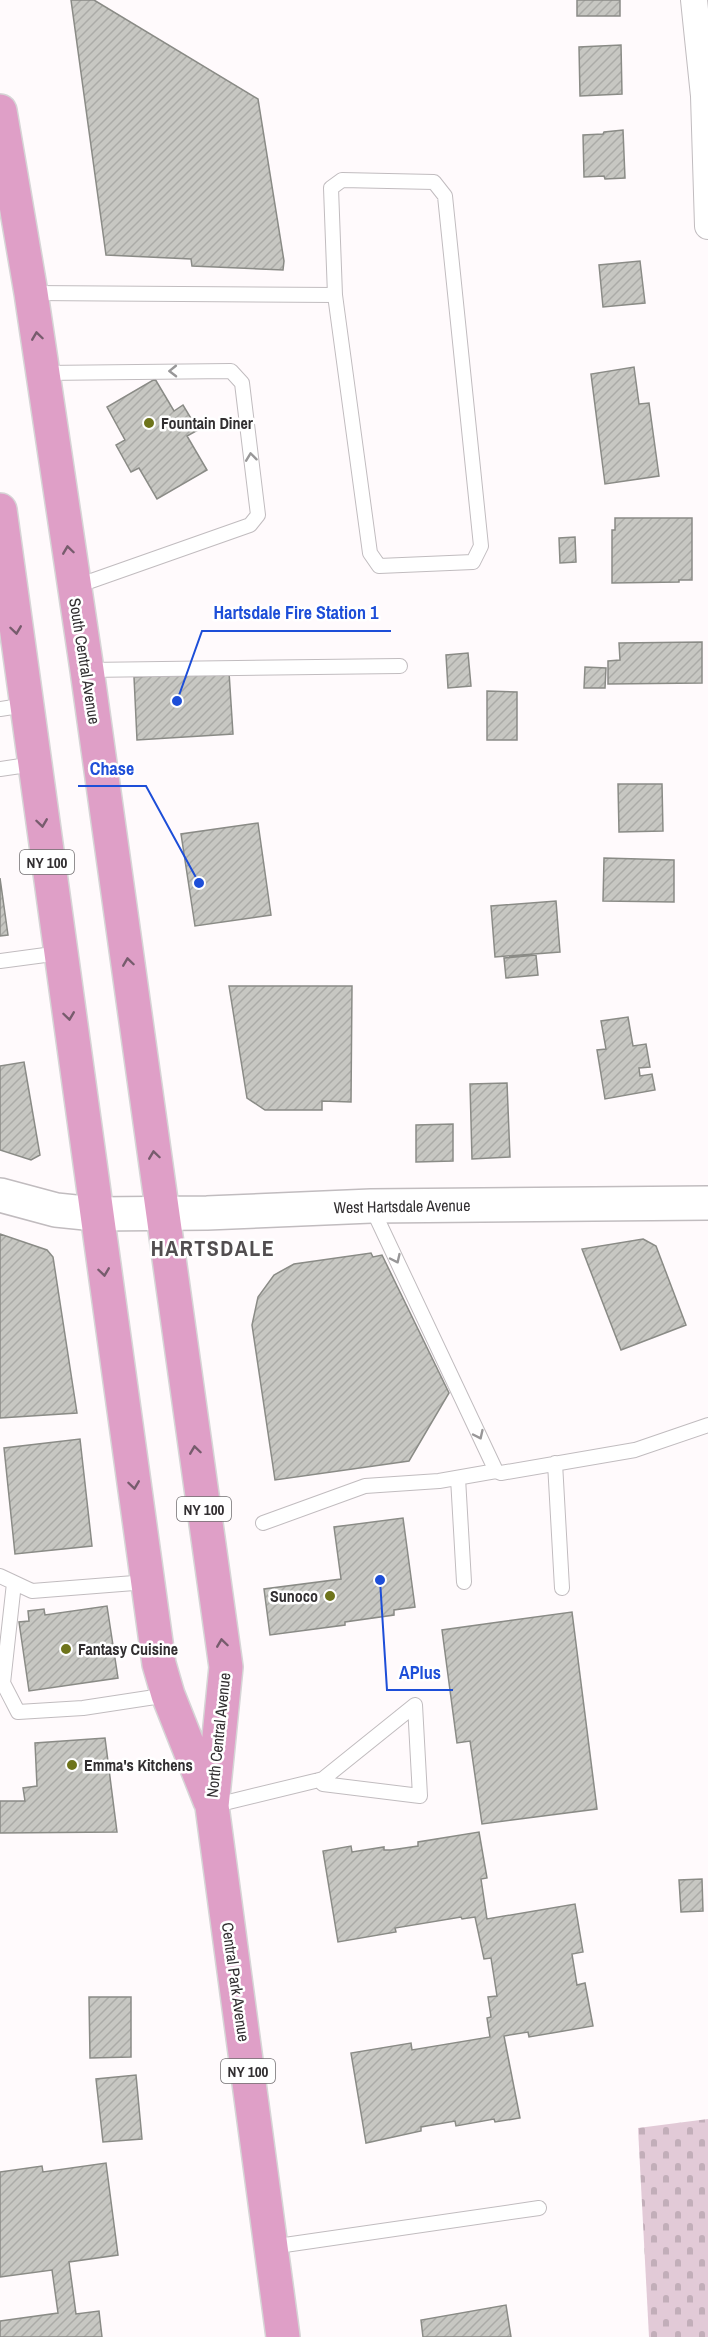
<svg xmlns="http://www.w3.org/2000/svg" width="708" height="2337" font-family="'Archivo Narrow',sans-serif">
<defs>
<pattern id="cemetery-stones" width="16" height="16" patternUnits="userSpaceOnUse" patternTransform="scale(1.5)"><rect width="16" height="16" fill="#e2cad7"/><path d="M2 7V4a2 2 0 0 1 4 0v3zM10 15v-3a2 2 0 0 1 4 0v3z" fill="#c2aeb9"/></pattern>
<pattern id="building-hatch" width="6" height="6" patternUnits="userSpaceOnUse" patternTransform="scale(1.5)"><rect width="6" height="6" fill="#c7c7c2"/><path d="M-1 1l2-2M0 6l6-6M5 7l2-2" fill="none" stroke="#ababa7"/></pattern>
</defs>
<rect width="100%" height="100%" fill="#fffafc"/>
<path fill="url(#cemetery-stones)" d="M708,2119V2337H649L638,2128Z"/>
<path fill="url(#building-hatch)" stroke="#8a8b86" stroke-width="1.5" d="M71,0H94L258,99L284,261L283,270L192,266L191,259L106,255Z
M577,0H620V16H577Z
M621,45L622,94L580,96L579,47Z
M623,130L625,178L605,179L604,176L584,177L583,135L603,134L604,132Z
M640,261L645,303L603,307L599,265Z
M634,367L639,404L649,403L659,476L605,484L591,374Z
M155,379L174,411L183,405L198,430L187,436L207,470L157,499L139,468L131,472L116,445L125,440L107,407Z
M615,518H692V580H679V582L612,583V530H615Z
M575,537L576,562L560,563L559,538Z
M702,642V683L608,684V661L620,660L619,643Z
M468,653L471,686L448,688L446,655Z
M585,667L606,668L605,688H584Z
M229,672L233,734L137,740L134,677Z
M487,691L517,692V740H487Z
M618,784H662L663,831L619,832Z
M258,823L271,915L195,926L181,834Z
M604,858L674,860V902L603,901Z
M0,878L8,935L0,936Z
M556,901L560,952L495,957L491,906Z
M536,955L538,975L506,978L504,958Z
M229,986H352L351,1102L322,1101V1110H265L247,1098Z
M628,1017L633,1046L646,1044L650,1067L639,1068L640,1076L652,1074L655,1090L605,1099L597,1050L606,1049L601,1021Z
M24,1062L40,1155L31,1160L0,1150V1066Z
M507,1083L510,1157L472,1159L470,1084Z
M453,1124V1161L416,1162V1125Z
M0,1234L47,1250L53,1257L77,1413L0,1418Z
M643,1239L656,1246L686,1325L621,1350L582,1249Z
M371,1253L373,1257L382,1255L449,1393L409,1461L275,1480L252,1325L258,1297L274,1275L294,1264Z
M80,1439L92,1546L15,1554L4,1448Z
M403,1518L415,1607L394,1610V1615L345,1622V1625L270,1635L264,1589L341,1579L334,1527Z
M107,1606L118,1678L29,1691L19,1622L29,1621L28,1611L44,1609L45,1615Z
M572,1612L597,1809L482,1824L470,1741L457,1743L442,1630Z
M105,1738L117,1832L0,1833V1801H25L23,1788L37,1786L35,1743Z
M479,1832L487,1878L481,1879L487,1919L575,1904L583,1952L572,1954L577,1985L585,1983L593,2026L529,2037L528,2032L504,2036L520,2118L495,2122L494,2119L456,2126L455,2121L421,2127V2131L366,2143L351,2053L411,2043L412,2050L490,2037L487,2018L491,2017L488,1997L497,1996L491,1958L484,1959L475,1917L462,1919L461,1917L395,1928L396,1932L338,1942L323,1851L351,1846L352,1852L384,1847V1850H391L418,1846V1842Z
M702,1879L703,1911L681,1912L679,1880Z
M89,1997H131V2057L90,2058Z
M136,2075L142,2139L103,2142L96,2079Z
M106,2163L118,2255L69,2262L76,2314L99,2311L102,2337H0V2321L58,2313L52,2270L0,2277V2172L42,2166L43,2172Z
M506,2305L511,2337H423L421,2320Z"/>
<g fill="none" stroke-linecap="round" stroke-linejoin="round">
<g stroke="#c1bcbf" stroke-width="16">
<path id="service" d="M31,293L335,295L331,188L342,180L434,182L445,196L481,546L473,562L379,566L370,553L335,295
M43,373L231,371L242,383L258,515L250,525L74,587
M87,670L400,666
M0,709L26,705
M0,769L34,764
M0,961L60,953
M372,1208L496,1471
M555,1463L562,1588
M458,1478L464,1582
M263,1523L365,1486L439,1481L496,1471L501,1473L635,1450L708,1425
M0,1576L32,1591L147,1582
M14,1583L3,1683L18,1712L83,1708L168,1695
M212,1806L319,1780L323,1779L415,1705L420,1796L323,1784L319,1780
M271,2247L539,2208"/>
</g>
<g stroke="#c1bcbf" stroke-width="28">
<path id="minor" d="M694,0L704,96L708,226"/>
</g>
<g stroke="#c1bcbf" stroke-width="36">
<path id="secondary" d="M0,1195L56,1210L95,1214L207,1213L371,1206L708,1203"/>
</g>
<g stroke="#d6d5d6" stroke-width="36">
<path id="primary" d="M0,111L31,293L87,670L226,1667L212,1806L283,2337
M0,510L159,1664L168,1695L210,1801"/>
</g>
<use href="#service" stroke="#fff" stroke-width="14"/>
<use href="#minor" stroke="#fff" stroke-width="26"/>
<use href="#secondary" stroke="#fff" stroke-width="33"/>
<use href="#primary" stroke="#df9fc7" stroke-width="33"/>
</g>
<defs><path id="oneway-chevron" d="M-2-3.5L2.5 0L-2 3.5" fill="none" stroke-width="1.6" stroke-linecap="round" stroke-linejoin="round" transform="scale(1.5)"/></defs>
<g stroke="#775c6d">
<use href="#oneway-chevron" transform="translate(37 336) rotate(-98)"/>
<use href="#oneway-chevron" transform="translate(68 550) rotate(-98)"/>
<use href="#oneway-chevron" transform="translate(16 630) rotate(82)"/>
<use href="#oneway-chevron" transform="translate(42 823) rotate(82)"/>
<use href="#oneway-chevron" transform="translate(128 962) rotate(-98)"/>
<use href="#oneway-chevron" transform="translate(69 1016) rotate(82)"/>
<use href="#oneway-chevron" transform="translate(154 1155) rotate(-98)"/>
<use href="#oneway-chevron" transform="translate(104 1272) rotate(82)"/>
<use href="#oneway-chevron" transform="translate(195 1450) rotate(-98)"/>
<use href="#oneway-chevron" transform="translate(134 1485) rotate(82)"/>
<use href="#oneway-chevron" transform="translate(222 1643) rotate(-98)"/>
</g>
<g stroke="#989798">
<use href="#oneway-chevron" transform="translate(173 371) rotate(179)"/>
<use href="#oneway-chevron" transform="translate(251 457) rotate(-97)"/>
<use href="#oneway-chevron" transform="translate(396 1259) rotate(65)"/>
<use href="#oneway-chevron" transform="translate(479 1435) rotate(65)"/>
</g>
<g fill="#6e741b" stroke="#fff" stroke-width="2">
<circle cx="149" cy="423" r="6"/>
<circle cx="330" cy="1596" r="6"/>
<circle cx="66" cy="1649" r="6"/>
<circle cx="72" cy="1765" r="6"/>
</g>
<g text-anchor="middle" dominant-baseline="central" stroke-width="5" stroke-linejoin="round" paint-order="stroke">
<g fill="#fff" stroke="#706d6f" stroke-width="1.5">
<rect x="20" y="850" width="54" height="24" rx="4.5"/>
<rect x="177" y="1497" width="54" height="24" rx="4.5"/>
<rect x="221" y="2059" width="54" height="24" rx="4.5"/>
</g>
<g font-size="15" font-weight="bold" fill="#322f31">
<text x="47" y="862">NY 100</text>
<text x="204" y="1509">NY 100</text>
<text x="248" y="2071">NY 100</text>
</g>
<g font-size="16" font-weight="bold" fill="#322f31" stroke="#fff" text-anchor="start">
<text x="161" y="423">Fountain Diner</text>
<text x="318" y="1596" text-anchor="end">Sunoco</text>
<text x="78" y="1649">Fantasy Cuisine</text>
<text x="84" y="1765">Emma's Kitchens</text>
</g>
<g font-size="16" fill="#322f31" stroke="#fff">
<text transform="translate(85 661) rotate(81)">South Central Avenue</text>
<text transform="translate(402 1206) rotate(-1)">West Hartsdale Avenue</text>
<text transform="translate(218 1735) rotate(-84)">North Central Avenue</text>
<text transform="translate(236 1982) rotate(82)">Central Park Avenue</text>
</g>
<g font-size="22" font-weight="bold" letter-spacing="1.5" fill="#524e50" stroke="#fff">
<text x="213" y="1248">HARTSDALE</text>
</g>
</g>
<path fill="none" stroke="#1d4ed8" stroke-width="2" d="M177 701L202 631H391M199 883L146 786H78M380 1580L387 1690H453"/>
<g fill="#1d4ed8" stroke="#fff" stroke-width="2">
<circle cx="177" cy="701" r="6"/>
<circle cx="199" cy="883" r="6"/>
<circle cx="380" cy="1580" r="6"/>
</g>
<g font-size="18" text-anchor="middle" font-weight="bold" fill="#1d4ed8" stroke="#fff" stroke-width="5" stroke-linejoin="round" paint-order="stroke">
<text x="296" y="619">Hartsdale Fire Station 1</text>
<text x="112" y="775">Chase</text>
<text x="420" y="1679">APlus</text>
</g>
</svg>
